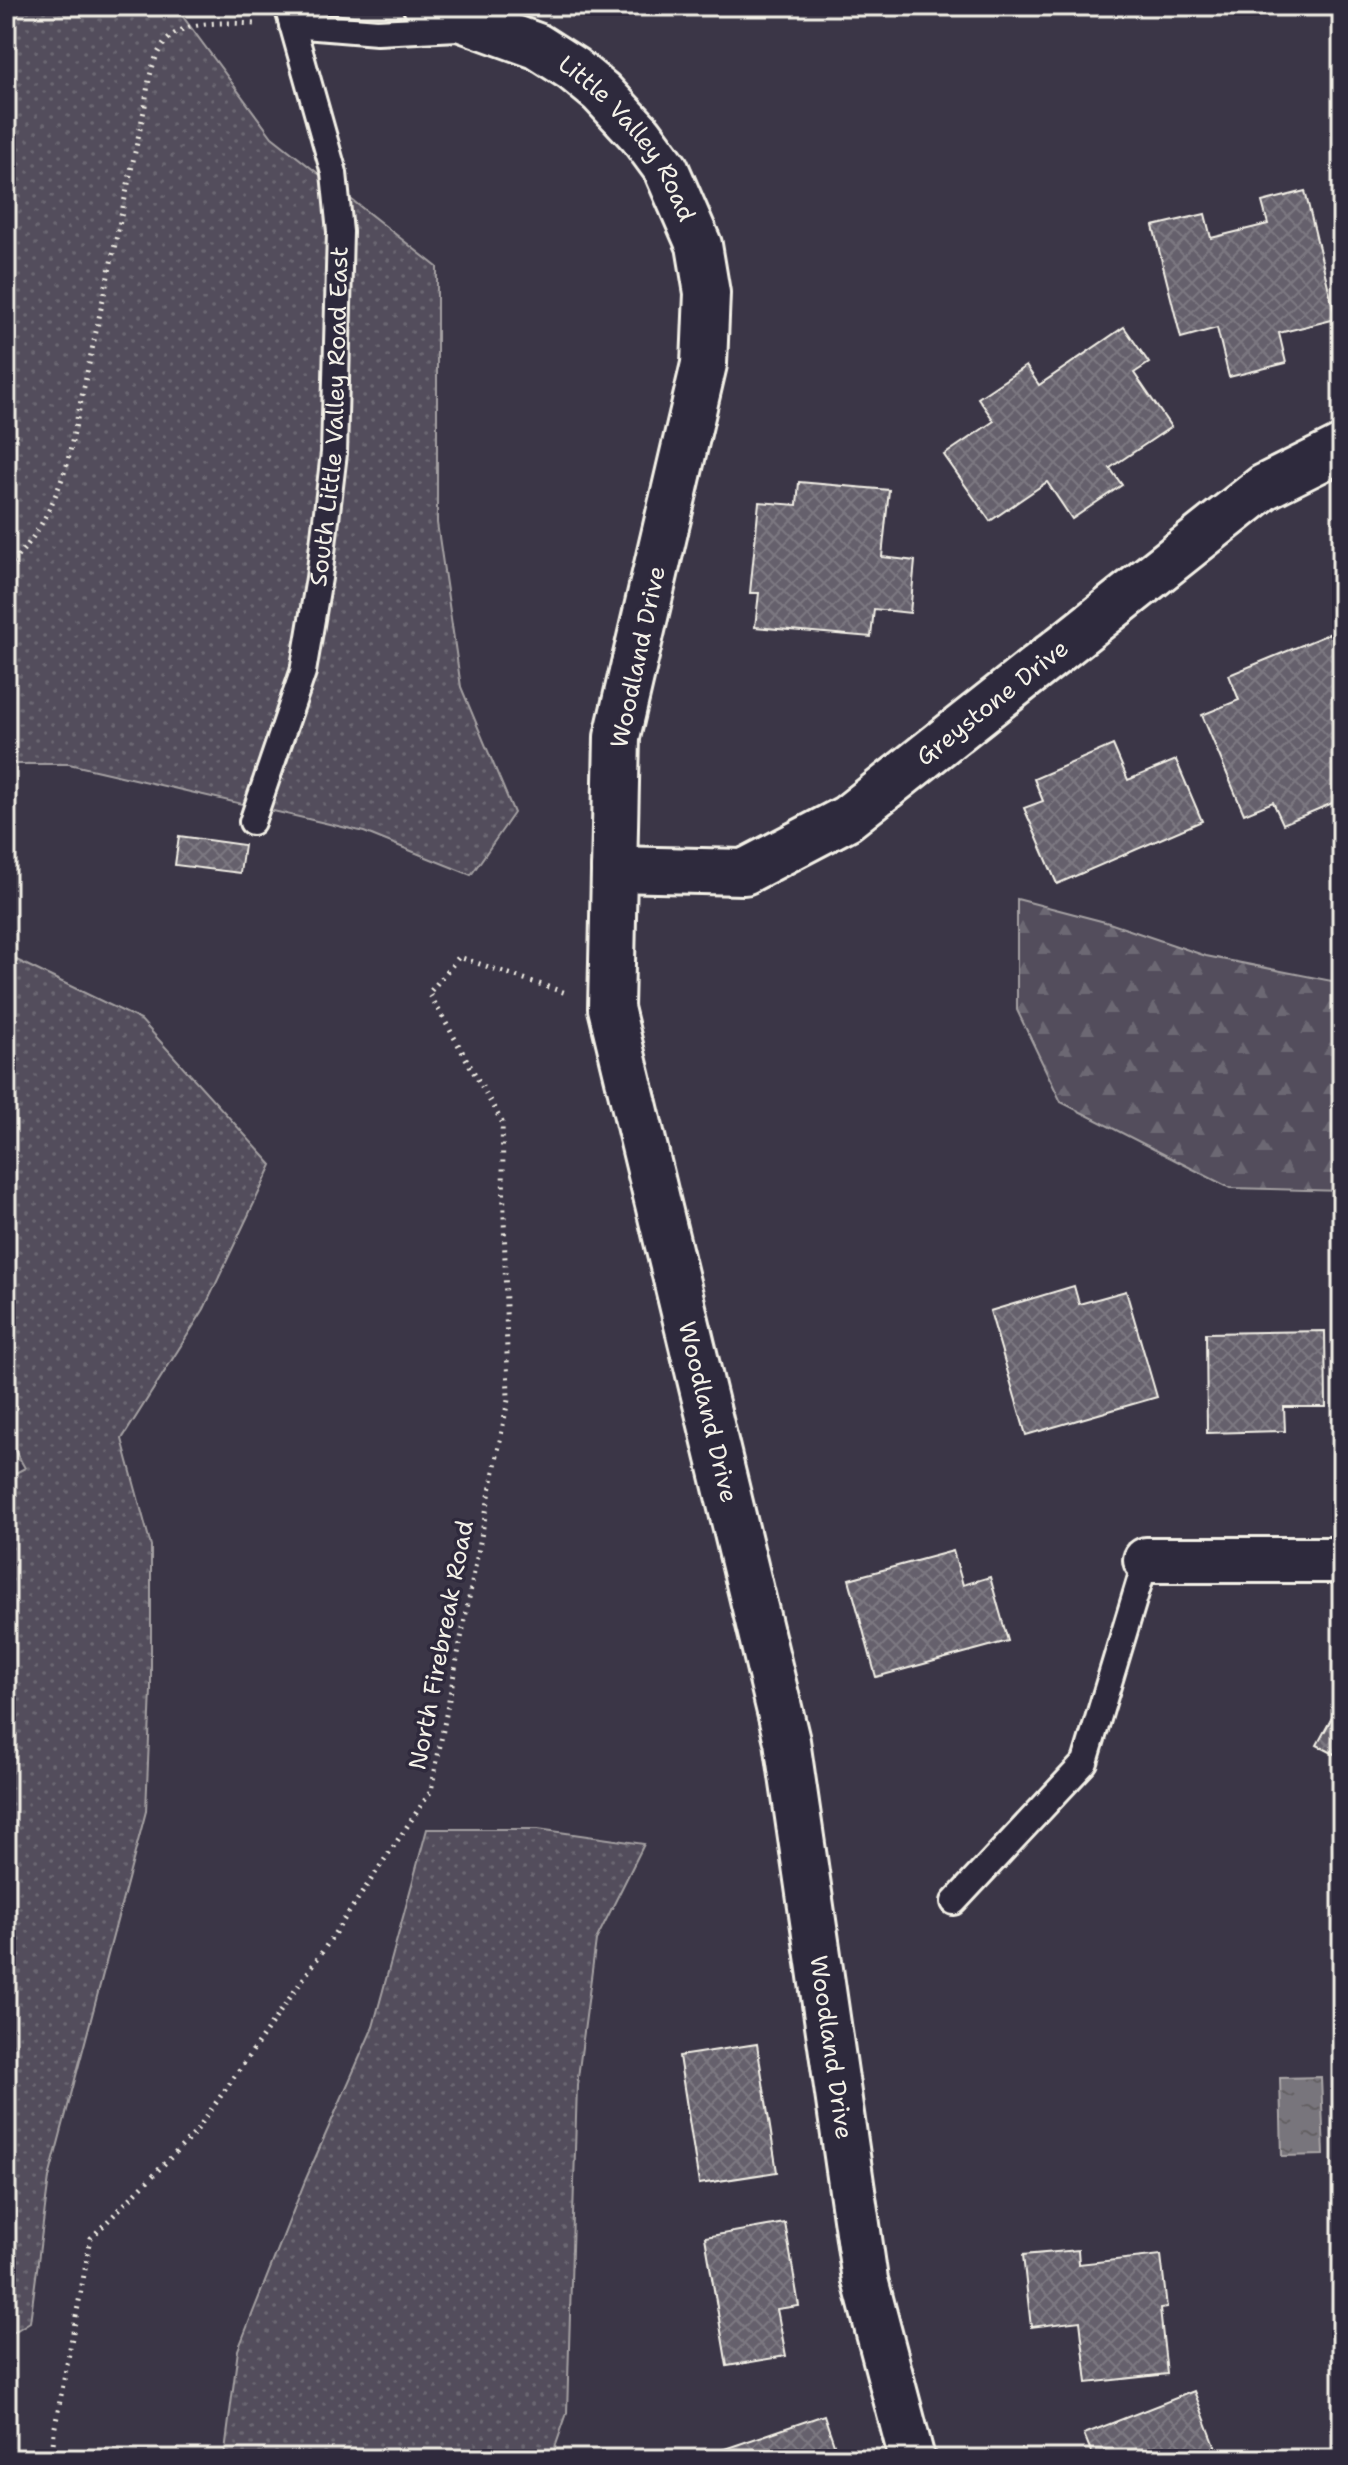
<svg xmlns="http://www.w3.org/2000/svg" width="1348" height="2465" font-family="'Shantell Sans',sans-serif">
<defs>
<pattern id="grass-dots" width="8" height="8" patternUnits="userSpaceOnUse" patternTransform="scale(2)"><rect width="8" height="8" fill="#534e5c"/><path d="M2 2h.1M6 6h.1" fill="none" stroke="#6c6873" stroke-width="1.8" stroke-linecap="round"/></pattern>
<pattern id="forest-firs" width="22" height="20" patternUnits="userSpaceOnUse" patternTransform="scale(2)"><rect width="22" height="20" fill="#534e5c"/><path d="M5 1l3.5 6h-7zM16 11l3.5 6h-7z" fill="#6c6873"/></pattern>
<pattern id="water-ripples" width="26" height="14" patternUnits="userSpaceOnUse" patternTransform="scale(2)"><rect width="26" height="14" fill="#78747b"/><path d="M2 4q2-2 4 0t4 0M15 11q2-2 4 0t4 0" fill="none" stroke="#636063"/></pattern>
<pattern id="building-cross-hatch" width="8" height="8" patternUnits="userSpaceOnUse" patternTransform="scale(2)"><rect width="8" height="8" fill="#65616c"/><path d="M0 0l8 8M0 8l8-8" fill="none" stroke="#7c7881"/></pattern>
</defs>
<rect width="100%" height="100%" fill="#3b3647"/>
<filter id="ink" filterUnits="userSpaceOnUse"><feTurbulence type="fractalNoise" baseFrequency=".0125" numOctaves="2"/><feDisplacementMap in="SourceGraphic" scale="16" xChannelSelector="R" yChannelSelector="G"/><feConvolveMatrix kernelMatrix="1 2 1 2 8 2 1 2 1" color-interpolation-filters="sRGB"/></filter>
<g filter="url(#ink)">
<path fill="url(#grass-dots)" stroke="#a4a0a2" stroke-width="2" d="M6,6H175L272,137L437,267V523L461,687L514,813L471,875L364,832L69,764H6Z
M6,955L141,1020L272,1165L204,1309L122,1439L151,1546V1690L146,1811L49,2178L30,2322L6,2337V1478L25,1468L6,1435Z
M427,1829H538L644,1844L596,1940L577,2085L567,2413L551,2459H224L238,2350L305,2181L373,2027Z"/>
<path fill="url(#forest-firs)" stroke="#a4a0a2" stroke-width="2" d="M1017,899L1109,923L1206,956L1342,983V1191L1230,1188L1061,1102L1017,1010Z"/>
<path fill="url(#water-ripples)" stroke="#aaa6a7" stroke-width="2" d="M1321,2077L1324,2155L1282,2156L1280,2078Z"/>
<path fill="url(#building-cross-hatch)" stroke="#f4f1e8" stroke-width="2" d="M1305,191L1336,319L1279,333L1286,363L1229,377L1217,328L1181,338L1153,226L1205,214L1211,238L1268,224L1262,202Z
M1124,327L1149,363L1134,373L1171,427L1110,468L1122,485L1072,519L1047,482L990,521L944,455L994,421L978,398L1026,366L1039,385Z
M799,482L889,490L882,557L915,561L910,613L874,609L871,637L755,627L759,593H750L759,502L797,505Z
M1336,631L1342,644V799L1283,824L1273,802L1244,814L1202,715L1239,700L1229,675Z
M1113,745L1128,780L1176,760L1202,821L1057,884L1024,808L1043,801L1034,779Z
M179,836L244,845L240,873L175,865Z
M1074,1286L1079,1304L1126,1291L1157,1397L1026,1435L990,1311Z
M1325,1331L1326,1407H1284L1285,1431L1207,1433L1206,1333Z
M953,1551L963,1585L990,1577L1008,1641L876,1677L849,1579Z
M1342,1699V1758L1317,1745Z
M757,2044L777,2172L699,2184L679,2056Z
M785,2223L799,2306L777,2309L786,2356L727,2366L705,2237Z
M1078,2250L1079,2264L1161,2255L1167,2308L1160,2309L1167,2374L1087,2383L1080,2321L1031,2327L1023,2255Z
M1194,2391L1220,2459H1094L1084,2434Z
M824,2415L839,2459H718L716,2452Z"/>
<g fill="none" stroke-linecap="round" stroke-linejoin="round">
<g stroke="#f4f1e8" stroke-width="30">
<g id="lane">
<path d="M292,25L377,32L458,28"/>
<path id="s1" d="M252,822L303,672L319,578L334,453L340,232L334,173L287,6"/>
<path d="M954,1902L1085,1762L1146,1560"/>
</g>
</g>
<g stroke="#f4f1e8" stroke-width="50">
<g id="street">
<path id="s2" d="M426,6L537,46L573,69L601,92L641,135L666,169L699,245L707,293L704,364L617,737L611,1008L787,1741L865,2280L912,2459"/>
<path id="s3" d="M614,869L744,872L847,818L1264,487L1342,448"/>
<path d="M1146,1560H1342"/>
</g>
</g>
<path stroke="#f4f1e8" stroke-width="5" stroke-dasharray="2 6" stroke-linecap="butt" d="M6,568C39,537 52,507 67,465L145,106C154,25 181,20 255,24
M52,2459L54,2432L91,2238L194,2134L320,1955L431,1791L508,1400L502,1122L429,993L459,957L566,993"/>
<use href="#lane" stroke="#2f2a3d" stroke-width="24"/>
<use href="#street" stroke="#2f2a3d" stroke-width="44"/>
</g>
</g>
<g text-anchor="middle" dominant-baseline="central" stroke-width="7" stroke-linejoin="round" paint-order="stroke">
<g font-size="24" fill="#f4f1e8" stroke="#2f2a3d">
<text stroke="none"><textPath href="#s2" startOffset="250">Little Valley Road</textPath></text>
<text stroke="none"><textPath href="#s1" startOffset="416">South Little Valley Road East</textPath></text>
<text transform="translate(638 657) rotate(-78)">Woodland Drive</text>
<text stroke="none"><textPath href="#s3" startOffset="432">Greystone Drive</textPath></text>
<text stroke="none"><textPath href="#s2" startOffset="1570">Woodland Drive</textPath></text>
<text transform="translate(441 1645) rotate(-79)">North Firebreak Road</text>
<text stroke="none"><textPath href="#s2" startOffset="2218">Woodland Drive</textPath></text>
</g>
</g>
<rect width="1348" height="2465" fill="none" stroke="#2f2a3d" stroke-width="32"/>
<rect x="16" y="16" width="1316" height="2433" fill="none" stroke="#f4f1e8" stroke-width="3" filter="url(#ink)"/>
</svg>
